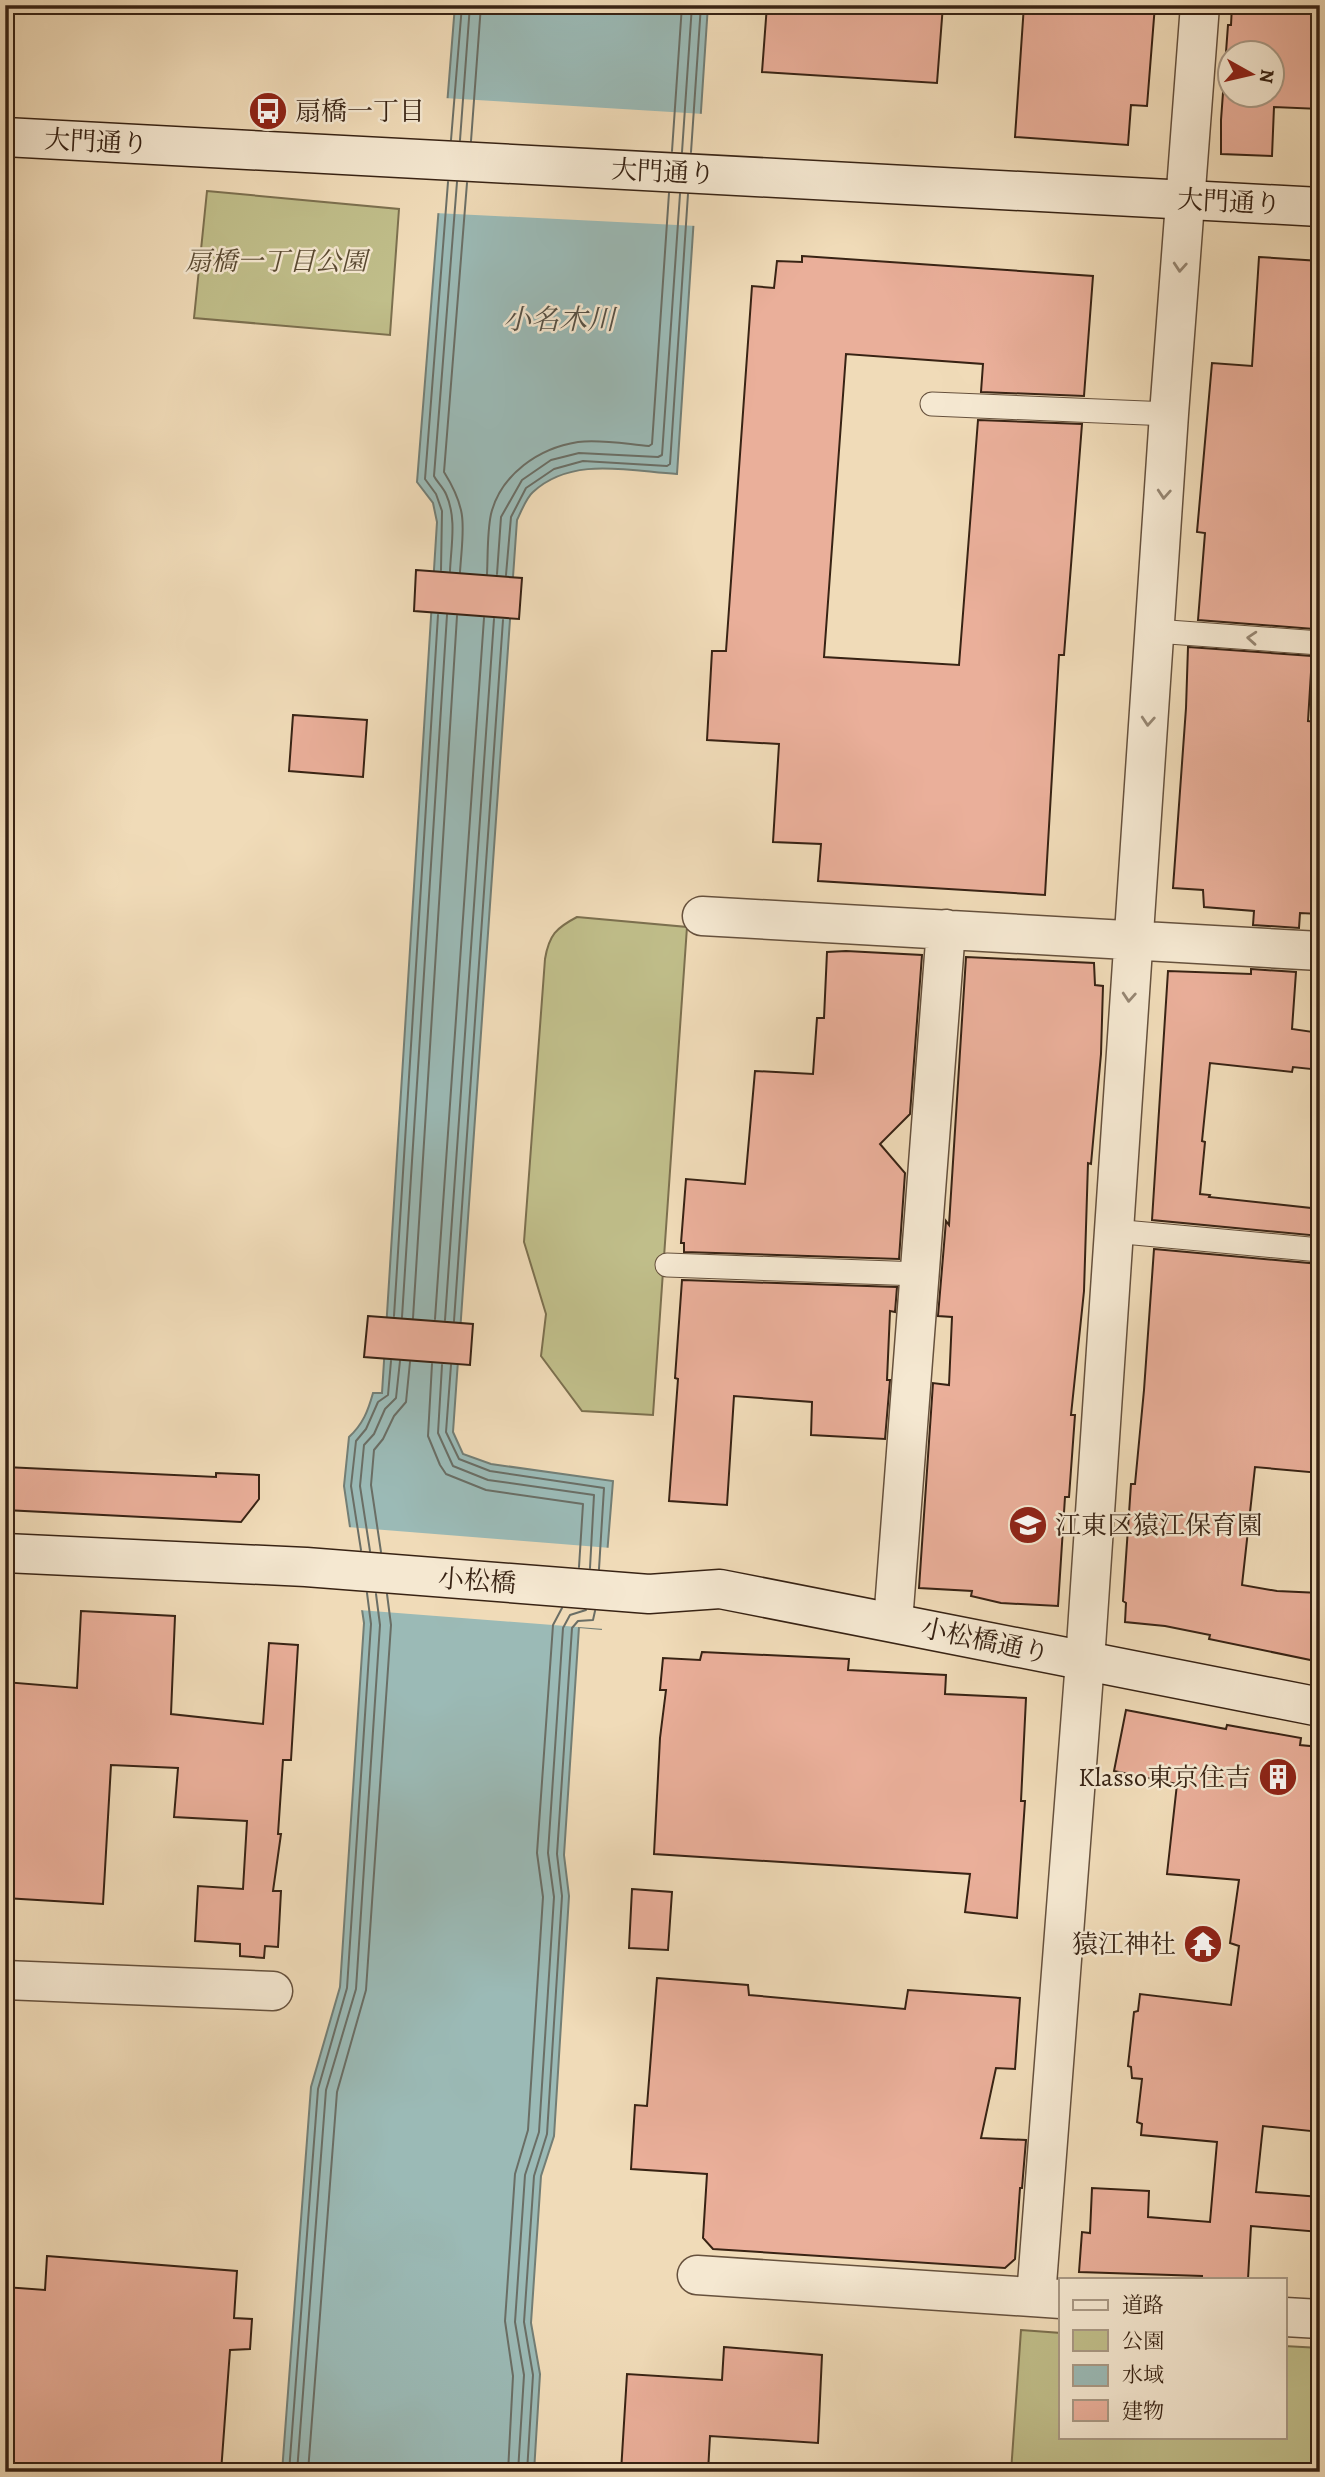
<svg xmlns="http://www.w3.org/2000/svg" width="1325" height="2477" font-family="Alegreya,'Noto Serif JP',serif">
<rect width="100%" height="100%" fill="#f0dbb8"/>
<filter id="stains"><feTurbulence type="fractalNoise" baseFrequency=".00286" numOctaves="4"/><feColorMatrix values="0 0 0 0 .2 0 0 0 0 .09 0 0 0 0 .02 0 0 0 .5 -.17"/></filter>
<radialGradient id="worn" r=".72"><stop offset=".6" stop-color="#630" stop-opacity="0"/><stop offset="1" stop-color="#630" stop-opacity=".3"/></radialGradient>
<path fill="#c0be8a" stroke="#7c704f" stroke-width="2" d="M207,191L399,209L390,335L194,318Z
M577,917L687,927L653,1415L582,1411L541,1356L546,1314L524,1242L545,959C549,935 556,928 577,917Z
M1021,2330L1061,2333V2437H1285V2346L1320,2348V2472H1011Z"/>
<path fill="#9bbab6" stroke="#737e75" stroke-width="2" d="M455,5H708L677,474C629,471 572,456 533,492C526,498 521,512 517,520L453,1432L463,1454L491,1464L613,1481L601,1629L579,1627L564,1855L569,1896L554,2136L541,2176L531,2323L540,2374L534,2472H282L311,2087L340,1987L364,1623L344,1486L349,1437C363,1424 368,1411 373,1393H382L437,522L433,503L417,482Z"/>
<path fill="#f0dbb8" d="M444,98L704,114L697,226L435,213Z
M347,1527L611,1548L604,1629L359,1610Z"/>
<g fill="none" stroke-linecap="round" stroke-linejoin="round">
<path stroke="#6a6e65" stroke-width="2" d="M451,140L462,5
M460,140L470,5
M471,141L481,5
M672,151L682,5
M682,152L692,5
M691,152L701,5
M441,570L442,511L436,494L425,479L448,182
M450,571C451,546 457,518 446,494C443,487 437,482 434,476L457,182
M460,572C463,527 469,512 444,472L467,183
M487,574C488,555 487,533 491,514C501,474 539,448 578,442C600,439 626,444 649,446L652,444L669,193
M497,574L501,517L522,480L551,460L579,453L658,457L662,455L680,194
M506,575L511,517L526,488L554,469L583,461L667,466L670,464L688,194
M394,1316L438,615
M402,1317L447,615
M413,1318L457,616
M435,1319L484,618
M445,1320L494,619
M454,1321L503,620
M432,1364L428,1436L440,1465L446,1474L486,1490L583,1504L579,1567
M442,1365L438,1433L453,1466L488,1480L594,1495L590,1568
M451,1365L446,1432L459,1459L490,1471L604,1488L599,1569
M361,1550L351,1486L356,1441L366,1429L378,1402L388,1395L391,1361
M370,1551L360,1486L364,1445L374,1434L385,1409L396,1398L400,1361
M381,1552L371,1485L374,1450L383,1439L394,1416L406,1402L410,1362
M289,2472L318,2089L347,1988L371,1624L367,1593
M297,2472L326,2090L356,1989L380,1625L376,1594
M308,2472L337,2092L366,1990L391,1625L387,1594
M508,2472L513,2376L505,2321L515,2174L528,2130L543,1897L537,1853L553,1625L562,1608
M518,2472L524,2375L515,2322L525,2175L539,2132L554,1897L548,1853L563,1628L570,1615L586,1610
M527,2472L533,2375L524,2322L534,2176L547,2134L562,1896L557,1854L572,1628L578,1621L593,1620L595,1611"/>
</g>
<path fill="#eaaf9a" stroke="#382314" stroke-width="2" fill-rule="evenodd" d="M767,5H943L937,83L762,72Z
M1024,5H1155L1147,106L1131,105L1128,145L1015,137Z
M1232,5H1320V109L1274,107L1272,156L1221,154V120L1228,25H1231ZM1230,52H1272V94H1230Z
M802,256L1093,276L1084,396L981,392L983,364L846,354L824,657L959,665L978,420L1082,424L1064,655H1059L1045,895L818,881L821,844L773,842L779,744L707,740L712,651H726L752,286L774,288L777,261L802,262Z
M1259,257L1320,261V613H1315L1314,629L1198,620L1205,533L1197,532L1212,363L1252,366Z
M416,570L522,578L519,619L414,611Z
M1188,647L1312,656L1308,721L1320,722V914L1300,913L1299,928L1253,925L1254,911L1204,907L1203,890L1173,888L1186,708Z
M293,715L367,720L363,777L289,771Z
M846,951L922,955L910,1114L880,1144L905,1173L899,1259L684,1252V1243H681L686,1179L745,1184L755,1071L813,1074L817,1018H824L827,952Z
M966,957L1094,963L1095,985L1103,986L1101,1054L1091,1164L1088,1163L1084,1291L1071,1415H1075L1069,1497H1065L1058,1606L1001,1603L971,1596L972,1591L919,1588L933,1383L949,1385L952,1317L938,1316L946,1221L949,1225Z
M1251,969L1296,972L1292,1029L1320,1033V1070L1293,1067L1292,1072L1210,1063L1202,1141L1205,1142L1200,1194L1210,1195L1209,1197L1320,1209V1236L1152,1220L1168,971L1251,974Z
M1154,1249L1320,1264V1473L1255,1467L1242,1585L1277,1591L1320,1593V1662L1209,1639L1210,1635L1165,1626L1125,1622L1126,1603L1123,1601L1131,1484H1135L1144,1390Z
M682,1280L897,1287L895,1312L890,1311L887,1380H890L885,1439L811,1435L812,1402L734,1396L727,1505L669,1501L678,1379L675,1378Z
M368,1316L473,1324L470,1365L364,1357Z
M5,1467L216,1477V1473L259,1475V1499L241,1522L5,1510Z
M81,1611L175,1616L171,1714L263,1724L269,1643L298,1645L291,1760H283L278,1834H281L273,1891H281L278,1947L265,1946L264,1958L240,1956V1944L195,1941L198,1886L243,1889L247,1821L174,1817L178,1768L111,1765L103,1904L5,1898V1682L77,1688Z
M702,1652L849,1659L848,1670L946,1675L945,1694L1026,1698L1021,1801H1025L1017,1918L965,1912L970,1874L654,1854L660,1738L666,1690H660L663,1658L700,1660Z
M1126,1710L1226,1729L1227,1725L1301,1738L1300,1745L1320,1747V2132L1263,2126L1256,2192L1320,2197V2232L1251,2226L1248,2279H1202V2276L1079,2272L1082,2232L1090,2233L1092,2188L1149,2191L1148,2217L1210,2222L1217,2142L1141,2135L1142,2124L1137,2122L1142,2079L1132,2078L1131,2067L1128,2066L1134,2012L1138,2011L1140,1994L1231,2005L1239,1946L1230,1943L1239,1880L1167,1874L1177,1784L1114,1771Z
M632,1889L672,1892L668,1950L629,1948Z
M657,1978L748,1985L749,1995L905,2009L908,1990L1020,1998L1015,2069L996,2068L981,2138L1026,2140L1022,2188H1020L1015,2259L1005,2268L713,2249L703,2238L707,2174L631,2169L635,2105L647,2106Z
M47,2256L237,2271L234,2318L252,2319L250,2349L230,2350L221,2472H5V2287L45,2290Z
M724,2347L822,2355L818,2443L710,2436L708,2472H621L627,2374L722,2380Z"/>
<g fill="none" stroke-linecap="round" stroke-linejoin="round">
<g stroke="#66513d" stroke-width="25">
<path id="lane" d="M932,404L1169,414
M1155,631L1320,643
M1113,1231L1320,1250
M667,1265L920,1274"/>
</g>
<g stroke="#66513d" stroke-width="41">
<path id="street" d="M702,916L1320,951
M893,1622L946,929
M5,1980L273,1991
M697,2275L1061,2299
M1036,2297L1085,1661L1169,414L1200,5
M1285,2317L1320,2319"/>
</g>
<g stroke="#382314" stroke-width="41">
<path id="secondary" d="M5,137L1320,207
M5,1553L306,1567L649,1594L720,1589L1320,1707"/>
</g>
<use href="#lane" stroke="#f5e8d1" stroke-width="23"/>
<use href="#street" stroke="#f5e8d1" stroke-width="38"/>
<use href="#secondary" stroke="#f5e8d1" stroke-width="38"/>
</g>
<defs><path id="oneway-chevron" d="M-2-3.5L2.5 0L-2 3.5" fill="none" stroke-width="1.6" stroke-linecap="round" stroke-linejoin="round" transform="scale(1.75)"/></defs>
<g stroke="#968672">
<use href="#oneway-chevron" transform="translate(1180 267) rotate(94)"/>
<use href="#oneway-chevron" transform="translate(1164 494) rotate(94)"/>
<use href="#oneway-chevron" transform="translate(1252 638) rotate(-176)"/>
<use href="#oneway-chevron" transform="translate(1148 721) rotate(94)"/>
<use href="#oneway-chevron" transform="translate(1129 997) rotate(94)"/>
</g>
<defs>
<g id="bus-disc" transform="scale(2.0125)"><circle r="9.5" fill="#8f2418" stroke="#f5e8d1"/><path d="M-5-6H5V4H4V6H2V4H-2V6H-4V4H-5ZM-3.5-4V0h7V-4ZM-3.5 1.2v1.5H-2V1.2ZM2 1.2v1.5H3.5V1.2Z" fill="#fff"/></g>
<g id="school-disc" transform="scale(2.0125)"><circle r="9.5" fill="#8f2418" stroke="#f5e8d1"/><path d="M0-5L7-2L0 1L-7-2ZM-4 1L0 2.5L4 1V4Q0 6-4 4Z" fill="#fff"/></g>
<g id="building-disc" transform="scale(2.0125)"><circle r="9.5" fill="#8f2418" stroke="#f5e8d1"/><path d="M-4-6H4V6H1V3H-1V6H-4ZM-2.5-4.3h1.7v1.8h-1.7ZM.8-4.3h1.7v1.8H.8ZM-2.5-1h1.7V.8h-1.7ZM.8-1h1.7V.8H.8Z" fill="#fff"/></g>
<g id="temple-disc" transform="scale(2.0125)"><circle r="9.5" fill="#8f2418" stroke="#f5e8d1"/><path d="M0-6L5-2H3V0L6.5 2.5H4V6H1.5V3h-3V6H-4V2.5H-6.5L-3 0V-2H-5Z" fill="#fff"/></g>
</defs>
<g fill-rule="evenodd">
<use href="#bus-disc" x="268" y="111"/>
<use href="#school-disc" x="1028" y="1525"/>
<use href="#building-disc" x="1278" y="1777"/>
<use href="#temple-disc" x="1203" y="1944"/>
</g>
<g text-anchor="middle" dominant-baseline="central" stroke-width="5" stroke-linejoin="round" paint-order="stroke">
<g font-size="26" fill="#382314" stroke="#f5e8d1" text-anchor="start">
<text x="295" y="111">扇橋一丁目</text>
<text x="1055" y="1525">江東区猿江保育園</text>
<text x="1251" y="1777" text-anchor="end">Klasso東京住吉</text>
<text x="1176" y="1944" text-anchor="end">猿江神社</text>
</g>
<g font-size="26" fill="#382314" stroke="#f5e8d1">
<text transform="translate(96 142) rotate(3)">大門通り</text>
<text transform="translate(663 172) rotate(3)">大門通り</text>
<text transform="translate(1229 202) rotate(3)">大門通り</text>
<text transform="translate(477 1581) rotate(4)">小松橋</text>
<text transform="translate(985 1641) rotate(12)">小松橋通り</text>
</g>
<g font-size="26" font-style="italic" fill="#5a4a32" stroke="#f5e8d1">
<text x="276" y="261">扇橋一丁目公園</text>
</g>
<g font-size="28" font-style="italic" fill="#565045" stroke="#f5e8d1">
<text x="559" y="320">小名木川</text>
</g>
</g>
<rect width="1325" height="2477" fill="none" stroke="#f0dbb8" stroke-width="28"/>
<rect x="7" y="7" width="1311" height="2463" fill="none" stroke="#382314" stroke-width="3.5"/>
<rect x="14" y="14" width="1297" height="2449" fill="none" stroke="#382314" stroke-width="2"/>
<rect x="1059" y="2278" width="228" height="161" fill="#f5e8d1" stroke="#a99985" stroke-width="2"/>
<rect x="1073" y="2300" width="35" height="10" fill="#f5e8d1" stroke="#a99985" stroke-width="2"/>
<text x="1122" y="2312" font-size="21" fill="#382314">道路</text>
<rect x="1073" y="2330" width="35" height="21" fill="#c0be8a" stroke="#a99985" stroke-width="2"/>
<text x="1122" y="2348" font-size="21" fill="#382314">公園</text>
<rect x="1073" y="2365" width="35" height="21" fill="#9bbab6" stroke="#a99985" stroke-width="2"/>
<text x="1122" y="2382" font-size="21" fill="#382314">水域</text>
<rect x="1073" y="2400" width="35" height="21" fill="#eaaf9a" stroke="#a99985" stroke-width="2"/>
<text x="1122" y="2418" font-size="21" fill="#382314">建物</text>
<g transform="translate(1251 74) rotate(98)"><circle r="33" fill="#f5e8d1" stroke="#a99985" stroke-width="2"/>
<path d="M0-5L12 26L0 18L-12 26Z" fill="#8f2418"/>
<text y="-10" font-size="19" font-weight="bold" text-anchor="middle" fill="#382314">N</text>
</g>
<rect width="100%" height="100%" filter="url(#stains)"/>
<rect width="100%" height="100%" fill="url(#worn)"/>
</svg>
